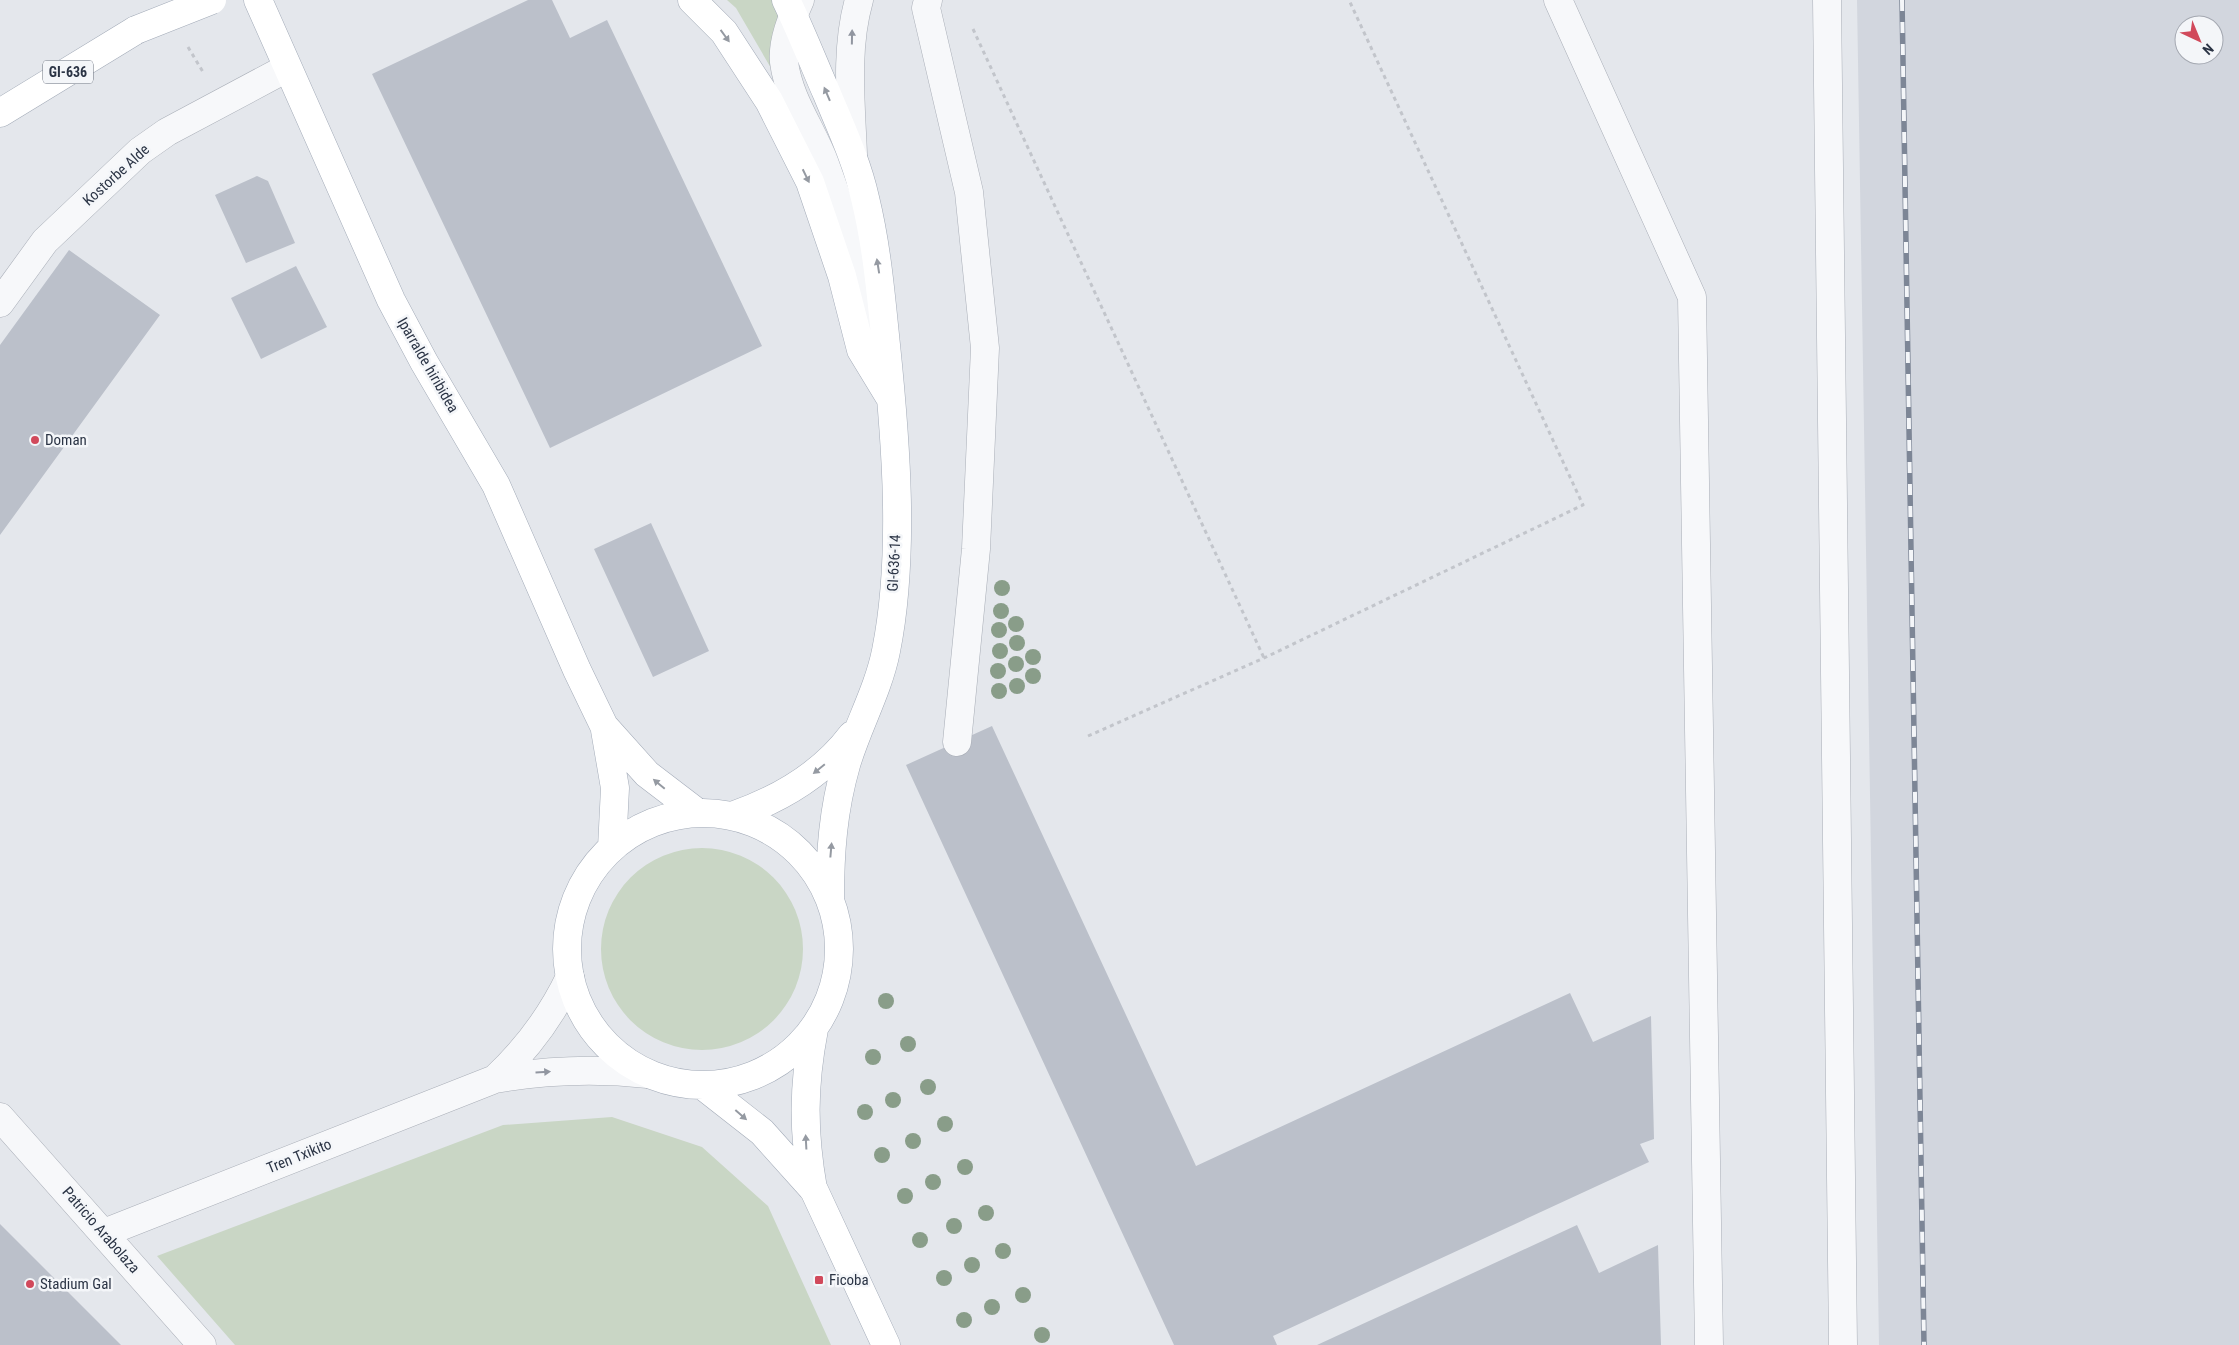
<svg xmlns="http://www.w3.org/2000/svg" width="2239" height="1345" font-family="'Roboto Condensed',sans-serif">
<rect width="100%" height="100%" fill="#e4e7ec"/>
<path fill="#d2d6de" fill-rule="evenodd" d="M1857,0H2239V1345H1879ZM2184,25H2214V55H2184Z"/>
<path fill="#c9d6c5" d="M727,0H772L780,18L775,75L736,8Z
M601 949a101 101 0 1 1 202 0a101 101 0 1 1-202 0Z
M612,1117L702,1147L768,1206L831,1345H235L157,1256L503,1125Z"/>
<path fill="#bbc0ca" d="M528,0H552L570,38L607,20L762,346L550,448L372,74Z
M257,176L268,181L295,243L246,263L215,195Z
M69,250L160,315L0,535V345Z
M296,266L327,327L261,359L231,298Z
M651,523L709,651L653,677L594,549Z
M992,726L1196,1166L1570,993L1593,1042L1651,1016L1654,1139L1640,1144L1649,1162L1273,1336L1277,1345H1174L906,765Z
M0,1224L121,1345H0Z
M1577,1225L1599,1273L1658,1245L1661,1345H1317Z"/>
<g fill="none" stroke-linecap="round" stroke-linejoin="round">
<g stroke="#a9aeb7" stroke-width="29">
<path id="minor" d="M800,0C792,18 782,41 784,62C789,100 812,129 825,164C838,200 851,236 861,273C869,305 872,339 877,371
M928,0L926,8L969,192L985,348L976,549L957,742
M1558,0L1692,297L1709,1345
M1827,0L1843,1345
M853,154C851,104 845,49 859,0
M0,303L45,241L140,151L167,132L287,68
M495,1079C527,1049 551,1017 570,977
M0,1117L202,1345
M104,1233L495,1079C546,1070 595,1068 648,1074"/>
</g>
<g stroke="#a3abb8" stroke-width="29">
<path id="major" d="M258,0L391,300L424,362L496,485L577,670L604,726L647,774L698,813
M692,0L724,32L769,101L810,182L842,276L861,350L889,396
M786,0C801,31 813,62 827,94C841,128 857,162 865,198C877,247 881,296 886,345C896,442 905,556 886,651C878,691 857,727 846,765C833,810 830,853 830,899
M0,113L136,30
M605,730L615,788L612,848
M567 949a136 136 0 1 1 272 0a136 136 0 1 1-272 0Z
M732,816C778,800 822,775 852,735
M702,1085L762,1132L814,1190L886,1345
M813,1189C803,1132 803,1086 814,1029"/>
</g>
<path stroke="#c2c5cb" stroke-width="3" stroke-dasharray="4 4" stroke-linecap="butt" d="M973,29L1264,658
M188,47L203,72
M1088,736L1264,658L1583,505L1349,0"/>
<use href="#minor" stroke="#f7f8fa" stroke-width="28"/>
<use href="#major" stroke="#fff" stroke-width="28"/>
<g stroke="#7d8696" stroke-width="5.5">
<path id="rail" d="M1902,0L1924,1345"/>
</g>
<use href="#rail" stroke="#f4f6f9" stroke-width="4" stroke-dasharray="11" stroke-linecap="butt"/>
<g stroke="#a3abb8" stroke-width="29" stroke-linecap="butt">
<path id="major-bridge" d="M136,30L212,0"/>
</g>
<use href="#major-bridge" stroke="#fff" stroke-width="28"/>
</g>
<g fill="#899d89">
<circle cx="1002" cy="588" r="8"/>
<circle cx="1001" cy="611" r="8"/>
<circle cx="1016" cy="624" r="8"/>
<circle cx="999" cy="630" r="8"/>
<circle cx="1017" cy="643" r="8"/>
<circle cx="1000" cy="651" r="8"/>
<circle cx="1033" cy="657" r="8"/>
<circle cx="1016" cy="664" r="8"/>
<circle cx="998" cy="671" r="8"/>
<circle cx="1033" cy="676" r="8"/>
<circle cx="1017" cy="686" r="8"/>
<circle cx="999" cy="691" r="8"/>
<circle cx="886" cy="1001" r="8"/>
<circle cx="908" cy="1044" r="8"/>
<circle cx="873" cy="1057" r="8"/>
<circle cx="928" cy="1087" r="8"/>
<circle cx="893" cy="1100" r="8"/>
<circle cx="865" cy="1112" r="8"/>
<circle cx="945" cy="1124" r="8"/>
<circle cx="913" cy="1141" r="8"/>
<circle cx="882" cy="1155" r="8"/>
<circle cx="965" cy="1167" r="8"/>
<circle cx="933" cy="1182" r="8"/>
<circle cx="905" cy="1196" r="8"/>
<circle cx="986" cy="1213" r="8"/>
<circle cx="954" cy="1226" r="8"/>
<circle cx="920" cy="1240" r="8"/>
<circle cx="1003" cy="1251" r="8"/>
<circle cx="972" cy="1265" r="8"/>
<circle cx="944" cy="1278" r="8"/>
<circle cx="1023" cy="1295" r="8"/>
<circle cx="992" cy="1307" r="8"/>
<circle cx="964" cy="1320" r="8"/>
<circle cx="1042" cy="1335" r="8"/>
</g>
<defs><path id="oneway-solid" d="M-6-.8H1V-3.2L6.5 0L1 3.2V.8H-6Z" transform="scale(1.25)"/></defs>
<g fill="#959aa2">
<use href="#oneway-solid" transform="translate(725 36) rotate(54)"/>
<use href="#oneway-solid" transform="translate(827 94) rotate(-113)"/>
<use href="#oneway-solid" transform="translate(806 176) rotate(64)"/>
<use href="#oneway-solid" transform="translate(878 266) rotate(-99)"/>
<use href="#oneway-solid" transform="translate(819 769) rotate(141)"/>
<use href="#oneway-solid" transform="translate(659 784) rotate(-140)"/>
<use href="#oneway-solid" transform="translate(831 850) rotate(-85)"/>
<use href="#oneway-solid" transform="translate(741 1115) rotate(41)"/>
<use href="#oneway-solid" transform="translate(806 1142) rotate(-93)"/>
</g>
<g fill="#9196a0">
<use href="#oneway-solid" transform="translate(852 37) rotate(-89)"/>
<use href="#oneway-solid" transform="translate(543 1072) rotate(-4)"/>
</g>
<g fill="#d1495b" stroke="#f4f6f9" stroke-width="2">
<circle cx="35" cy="440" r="5"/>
<rect x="814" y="1275" width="10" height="10" rx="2.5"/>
<circle cx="30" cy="1284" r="5"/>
</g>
<g text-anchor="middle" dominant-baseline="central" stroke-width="5" stroke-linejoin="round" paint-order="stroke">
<rect fill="#f4f6f9" stroke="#676e7b" stroke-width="1" x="43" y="60.5" width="50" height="23" rx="4"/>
<g font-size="14" font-weight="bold" fill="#2b3445">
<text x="68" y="72">GI-636</text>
</g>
<g font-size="15" fill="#2b3445" stroke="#f4f6f9">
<text transform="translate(116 175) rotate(-42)">Kostorbe Alde</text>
<text transform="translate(428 365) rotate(60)">Iparralde hiribidea</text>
<text transform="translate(894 563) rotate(-87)">GI-636-14</text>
<text transform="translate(299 1156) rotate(-22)">Tren Txikito</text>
<text transform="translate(101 1230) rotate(49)">Patricio Arabolaza</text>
</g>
<g font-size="15" fill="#2b3445" stroke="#f4f6f9" text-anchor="start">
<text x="45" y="440">Doman</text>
<text x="829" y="1280">Ficoba</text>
<text x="40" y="1284">Stadium Gal</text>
</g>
</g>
<g transform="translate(2199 40) rotate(136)"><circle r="24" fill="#f4f6f9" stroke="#a4a8b1"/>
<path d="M0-4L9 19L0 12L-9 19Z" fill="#d1495b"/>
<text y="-8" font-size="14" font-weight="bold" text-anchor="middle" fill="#2b3445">N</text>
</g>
</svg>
